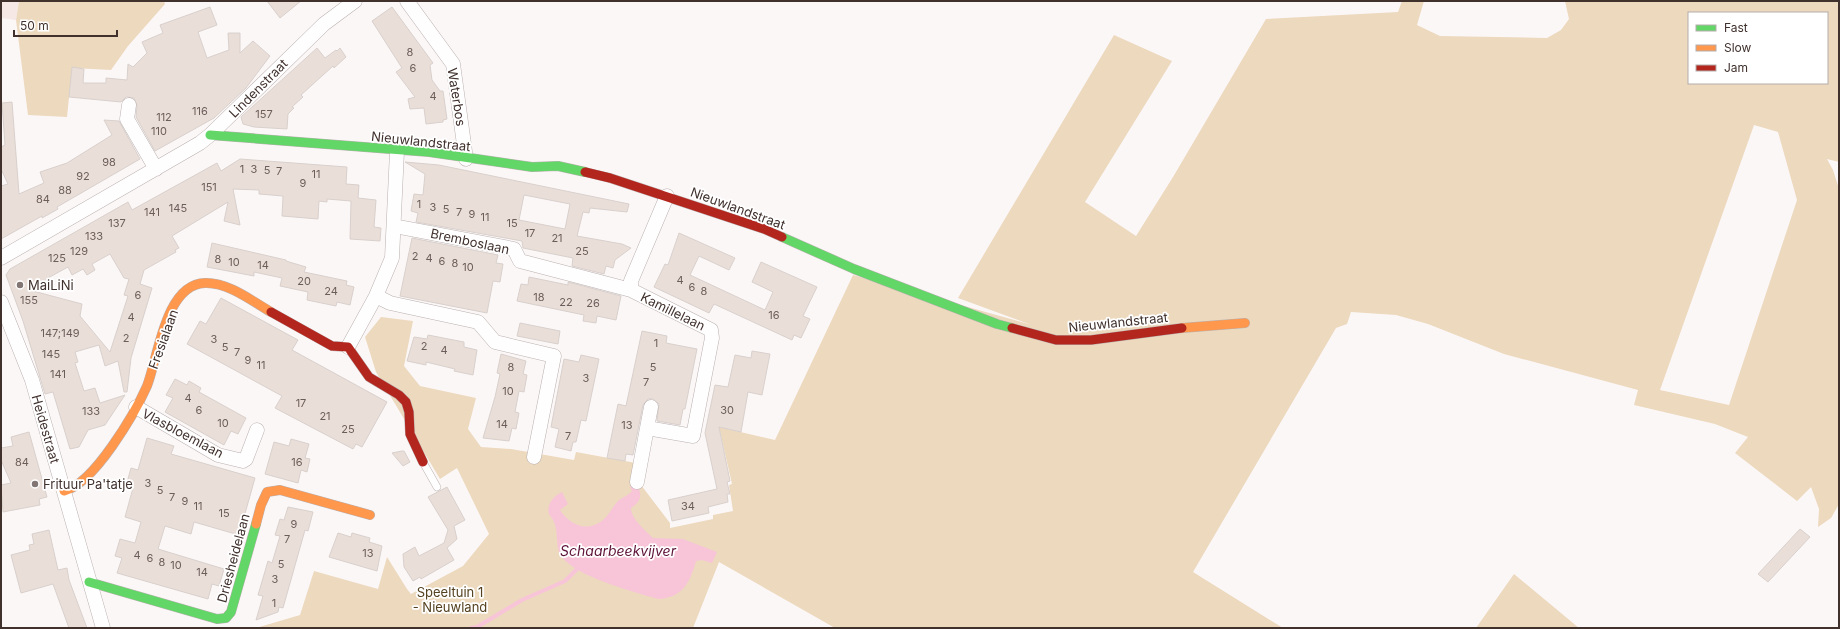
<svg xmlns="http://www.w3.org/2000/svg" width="1840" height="629" font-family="Inter,sans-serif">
<rect width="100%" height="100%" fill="#fcf7f7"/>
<path fill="#f6e8e5" d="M1,1H19L16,20L1,18Z"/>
<path fill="#ecd9be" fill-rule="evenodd" d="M19,1H164L165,4L128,46L111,70L72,68L67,117L28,115L16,20Z
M1402,1H1424L1417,25L1440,36L1547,38L1561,30L1569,19L1565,1H1839V162L1827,159L1833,170L1839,189V504L1831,518L1818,527L1819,509L1811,487L1797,501L1735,453L1748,437L1715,424L1634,405L1638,390L1504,354L1428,324L1396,315L1351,312L1347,324L1336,328L1193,572L1283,628H835L719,562L693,628H256L300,615L314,571L378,589L387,557L407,589L411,594L463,566L489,534L457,468L440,479L376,372L365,337L381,317L413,321L404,366L420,386L476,398L468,429L481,447L511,449L574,460L576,452L636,463L641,485L670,523V528L713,519V515L733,511L729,485L732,484L719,427L775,440L853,275L1029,324L958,298L1114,35L1172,61L1085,202L1136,236L1173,177L1266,19L1398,12ZM1689,13H1827V83H1689ZM1754,125L1778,132L1797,200L1729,405L1660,390Z
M1514,574L1579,628H1476Z"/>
<path fill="#f8c5d8" d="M634,486L638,487C643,496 639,503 631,508C631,519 646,531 653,538L683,539L717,552L712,563L702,560L696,561C690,583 682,598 658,599C635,592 568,575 559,552C556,542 558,531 554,522C553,519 550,516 549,514C546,504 554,496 562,492L568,504L560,510C570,525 587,533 603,520C609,515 613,506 619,500C623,497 628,496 632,491L630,487Z"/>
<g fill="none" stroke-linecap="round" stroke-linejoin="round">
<path stroke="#f8c5d8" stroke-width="4" d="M471,628L477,627L522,600L565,581L577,569"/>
</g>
<path fill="#eaded8" stroke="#d8d0cc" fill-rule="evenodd" d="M267,1H301L280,18Z
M210,7L217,25L198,32L207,58L229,50L228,33H240V53L253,41L270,56L246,88L214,118L155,151L136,117L137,106L134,98L126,97L121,102L69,97L72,67L84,69L83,83H106V78L127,80L128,64L133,67L147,53L142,42L163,33L160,25Z
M392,7L433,63L430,65L432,80L440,91H443L447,119L443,120V122L426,124L424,108L410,109L408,99L415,97L396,72L402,68L372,21Z
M317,48L325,58L336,50L337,51L340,48L346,57L334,68L333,66L301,95L303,97L292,107L294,108L288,114L287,129L254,127L243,124L241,117Z
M12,102L19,194L44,183L40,172L67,163L112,135L104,120L119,121L140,159L57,207L58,209L42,218V216L1,239V186L8,184L1,169V147L5,145L2,103Z
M240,159L347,167L346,184L359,185L358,198L376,200L374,227L381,228L380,241L350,239L351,201L327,199V202L319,201L318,219L282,216L283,196L259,194V190L233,189L240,225L224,221L228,202L172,236L179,248L175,250L176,252L144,270L140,284L152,288L131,358L127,392H124L118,361L105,366L99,345L75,352L78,362L75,363L84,391L95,388L100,403L125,395L105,425L88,430L79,447L70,449L53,392L45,394L23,321L6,275L10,269L128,202L132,210L217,163L221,171ZM110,254L124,278L129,279L124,295L128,296L110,352L80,316L82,304L33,291L48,283L46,279L68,267L72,275L83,269L87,275L95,270L92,264Z
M405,162L439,165L629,204L627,212L590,208L589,213L583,212L577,236L622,244L631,248L615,260L613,268L606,266L604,274L572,266L573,258L523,248L522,241L416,222L418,213L411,211L414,194L423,195L425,174ZM524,195L570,204L565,229L519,220Z
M679,233L735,258L729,270L699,256L690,275L765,310L773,292L752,282L761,262L817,287L803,316L810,319L801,338L794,335L792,340L714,304L709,313L654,287L665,264L668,265Z
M412,238L498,255L496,263L503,264L500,282L493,281L487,313L400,296Z
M212,243L286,260V261L306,267L304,272L347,281L346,285L354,287L350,305L337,302L336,306L307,300L308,292L280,286L282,278L254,272V276L207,267Z
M529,277L568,285V282L621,296L616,320L597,316L596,323L583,321L584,315L517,301L521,284L528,285Z
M221,298L298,340L292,350L387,402L362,447L356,444L353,449L275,408L282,396L187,344L200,321L206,324Z
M520,323L560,331L558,344L517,336Z
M642,331L667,336L666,343L697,349L685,409H683L680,425L657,421L659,404L653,399H648L643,405L633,455L626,454L625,461L607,458L618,404L626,406Z
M428,335L464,342V347L477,350L473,375L454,371L455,369L426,362V365L407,361L414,337L427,339Z
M752,351L770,354L762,395L748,392L741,432L719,427L730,481L727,482L730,494H727L728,502L708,507L709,513L672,521L668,500L717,489L705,433L715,385L728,387L735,355L751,358Z
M501,354L526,361L523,374L527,375L524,392L519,391L515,412L519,413L516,429L512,428L509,441L483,438L495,397L500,374L497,373Z
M581,355L599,359L586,421L581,420L576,442H573L571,451L555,447L559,429L551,427L564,359L579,362Z
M175,379L187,385L189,381L201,388L199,392L246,418L238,434L231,431L224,445L165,412L173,398L166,395Z
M29,432L47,497L39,499L40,505L3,512L1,485L11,483L1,460V448L13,446L11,437Z
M147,438L174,446L171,454L255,478L239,535L194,522L191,534L165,526L158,549L224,569L219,586L212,584L208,599L117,573L122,558L115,556L120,539L135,543L141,522L125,517L133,488L126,486L131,468L138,470Z
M291,439L309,444L305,458L310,459L307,472L301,470L298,483L265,474L274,442L289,446Z
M402,451H404L410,462L403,466L392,453Z
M447,487L465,520L454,526L457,539L447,548L454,560L421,579L420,577L413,581L404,567L403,554L415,547L419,556L444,543L448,530L428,497Z
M288,507L313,512L308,531L305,530L283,608L279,607L278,612L256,620L263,596L258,595L268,561L272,563L280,536L275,535L280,519L284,520Z
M1800,529L1810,537L1768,582L1758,574Z
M49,530L58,570L67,568L69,580L87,628H69L53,584L21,593L11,555L30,550L29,545L34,544L32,534Z
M338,533L351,537L352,533L370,538L369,542L382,546L377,571L329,557Z"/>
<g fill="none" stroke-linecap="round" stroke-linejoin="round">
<g stroke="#bab1b0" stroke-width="8">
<path id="lane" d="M424,464L437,487"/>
</g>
<g stroke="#bab1b0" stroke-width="15">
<path id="street" d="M407,1L453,64L466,159
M129,105L127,119L156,169
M394,226L514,249L520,261L631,290
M1,258L200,143L210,135L324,24L355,1
M376,296L390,303L478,322L495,342L554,356L534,457
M1,302L32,380L103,628
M348,347L376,296L392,258L397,151
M136,407L218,455L243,461L246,459L257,430
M647,428L651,407
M637,482L647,428L693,436L712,338L711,330L631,290V281L667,196"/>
</g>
<g stroke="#bab1b0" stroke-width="10">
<path id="fast" d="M210,135L429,152L532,167L558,166L585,172
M782,237L854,269L997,324L1012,328
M89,582L217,619L226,618L231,612L256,524"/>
</g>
<g stroke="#bab1b0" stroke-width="10">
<path id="slow" d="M1182,328L1245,323
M64,491C94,484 135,413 147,386C158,358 165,284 205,283C228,282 252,301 271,312
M256,524L261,505L267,492L280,490L370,515"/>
</g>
<g stroke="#bab1b0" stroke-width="10">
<path id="jam" d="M585,172L610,178L764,229L782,237
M271,312L332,346L348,347L369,377L399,395L406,402L409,412L410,434L423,462
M1012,328L1056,340H1091L1182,328"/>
</g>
<use href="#lane" stroke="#fffefe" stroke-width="7"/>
<use href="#street" stroke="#fffefe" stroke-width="14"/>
<use href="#fast" stroke="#63d668" stroke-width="9"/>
<use href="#slow" stroke="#ff974d" stroke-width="9"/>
<use href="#jam" stroke="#b3261e" stroke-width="9"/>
</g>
<g fill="#827674" stroke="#fff" stroke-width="1.5">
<circle cx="20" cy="285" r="4"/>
<circle cx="35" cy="484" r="4"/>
</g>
<g text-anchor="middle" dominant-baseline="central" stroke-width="3.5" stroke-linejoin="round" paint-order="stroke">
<g font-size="11" fill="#6b5d59">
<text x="410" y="52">8</text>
<text x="413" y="68">6</text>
<text x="433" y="96">4</text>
<text x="200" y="111">116</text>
<text x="264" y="114">157</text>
<text x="164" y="117">112</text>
<text x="159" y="131">110</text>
<text x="109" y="162">98</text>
<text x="242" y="169">1</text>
<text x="254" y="169">3</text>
<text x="267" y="170">5</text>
<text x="279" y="171">7</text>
<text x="316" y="174">11</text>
<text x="83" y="176">92</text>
<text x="303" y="183">9</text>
<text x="209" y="187">151</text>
<text x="65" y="190">88</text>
<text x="43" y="199">84</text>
<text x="419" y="204">1</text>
<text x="433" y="207">3</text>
<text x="178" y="208">145</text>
<text x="446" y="209">5</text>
<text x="152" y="212">141</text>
<text x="459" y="212">7</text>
<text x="472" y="214">9</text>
<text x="485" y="217">11</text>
<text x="117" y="223">137</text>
<text x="512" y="223">15</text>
<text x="530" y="233">17</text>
<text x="94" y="236">133</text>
<text x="557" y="238">21</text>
<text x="79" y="251">129</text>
<text x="582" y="251">25</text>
<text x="415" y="256">2</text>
<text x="57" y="258">125</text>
<text x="429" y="258">4</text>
<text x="218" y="259">8</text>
<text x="442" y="261">6</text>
<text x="234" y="262">10</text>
<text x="455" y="263">8</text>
<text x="263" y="265">14</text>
<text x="468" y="267">10</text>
<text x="680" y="280">4</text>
<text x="304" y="281">20</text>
<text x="692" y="287">6</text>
<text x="331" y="291">24</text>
<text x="704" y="291">8</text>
<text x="138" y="295">6</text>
<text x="539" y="297">18</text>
<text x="29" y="300">155</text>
<text x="566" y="302">22</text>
<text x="593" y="303">26</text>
<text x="774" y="315">16</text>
<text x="131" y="317">4</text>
<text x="60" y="333">147;149</text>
<text x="126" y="338">2</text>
<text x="214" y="339">3</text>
<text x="656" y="343">1</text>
<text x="424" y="346">2</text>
<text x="225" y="347">5</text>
<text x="444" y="350">4</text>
<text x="237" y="352">7</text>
<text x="51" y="354">145</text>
<text x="248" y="360">9</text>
<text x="261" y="365">11</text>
<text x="511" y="367">8</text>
<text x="653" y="367">5</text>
<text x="58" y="374">141</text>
<text x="586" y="378">3</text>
<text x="646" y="382">7</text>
<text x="508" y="391">10</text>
<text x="188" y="398">4</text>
<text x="301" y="403">17</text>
<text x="199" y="410">6</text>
<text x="727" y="410">30</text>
<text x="91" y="411">133</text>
<text x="325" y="416">21</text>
<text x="223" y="423">10</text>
<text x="502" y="424">14</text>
<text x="627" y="425">13</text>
<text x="348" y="429">25</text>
<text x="568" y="436">7</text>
<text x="22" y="462">84</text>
<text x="297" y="462">16</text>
<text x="148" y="483">3</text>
<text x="160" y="490">5</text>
<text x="172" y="497">7</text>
<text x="185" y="501">9</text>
<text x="198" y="506">11</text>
<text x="688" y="506">34</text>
<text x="224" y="513">15</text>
<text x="294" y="524">9</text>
<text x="287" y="539">7</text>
<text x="368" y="553">13</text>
<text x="137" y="555">4</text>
<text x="150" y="558">6</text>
<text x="162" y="562">8</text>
<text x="281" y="564">5</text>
<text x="176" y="565">10</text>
<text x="202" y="572">14</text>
<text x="275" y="579">3</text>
<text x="274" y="603">1</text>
</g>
<g font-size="13" fill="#40312d" stroke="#fff">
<text transform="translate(258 88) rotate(-45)">Lindenstraat</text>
<text transform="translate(457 97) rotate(81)">Waterbos</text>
<text transform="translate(421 141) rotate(6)">Nieuwlandstraat</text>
<text transform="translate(738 208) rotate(20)">Nieuwlandstraat</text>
<text transform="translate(470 241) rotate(12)">Bremboslaan</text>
<text transform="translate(673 311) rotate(26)">Kamillelaan</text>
<text transform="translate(1118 322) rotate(-6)">Nieuwlandstraat</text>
<text transform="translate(163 339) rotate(-70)">Fresialaan</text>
<text transform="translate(46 429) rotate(74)">Heidestraat</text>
<text transform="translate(183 433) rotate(28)">Vlasbloemlaan</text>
<text transform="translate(233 558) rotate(-75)">Driesheidelaan</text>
</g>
<g font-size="13" fill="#40312d" stroke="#fff" text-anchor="start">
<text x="28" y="285">MaiLiNi</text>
<text x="43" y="484">Frituur Pa'tatje</text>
</g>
<g font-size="13" fill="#54411f" stroke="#fff">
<text x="450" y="592">Speeltuin 1<tspan x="450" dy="15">- Nieuwland</tspan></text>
</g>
<g font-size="14" font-style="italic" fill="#5e1339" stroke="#fff">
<text x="618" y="550">Schaarbeekvijver</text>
</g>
</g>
<rect width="1840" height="629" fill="none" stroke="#40312d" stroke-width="4"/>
<rect x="1688" y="12" width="140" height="72" fill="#ffffff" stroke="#b3adab"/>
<rect x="1696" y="25" width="20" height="6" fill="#63d668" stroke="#b3adab"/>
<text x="1724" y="32" font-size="12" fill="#40312d">Fast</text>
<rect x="1696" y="45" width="20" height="6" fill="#ff974d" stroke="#b3adab"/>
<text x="1724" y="52" font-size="12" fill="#40312d">Slow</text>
<rect x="1696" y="65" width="20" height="6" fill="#b3261e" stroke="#b3adab"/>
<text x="1724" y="72" font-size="12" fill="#40312d">Jam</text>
<path d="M14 30v6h103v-6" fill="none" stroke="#40312d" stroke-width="2"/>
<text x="20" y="30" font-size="12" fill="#40312d" stroke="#ffffff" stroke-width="3" paint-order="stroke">50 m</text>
</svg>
